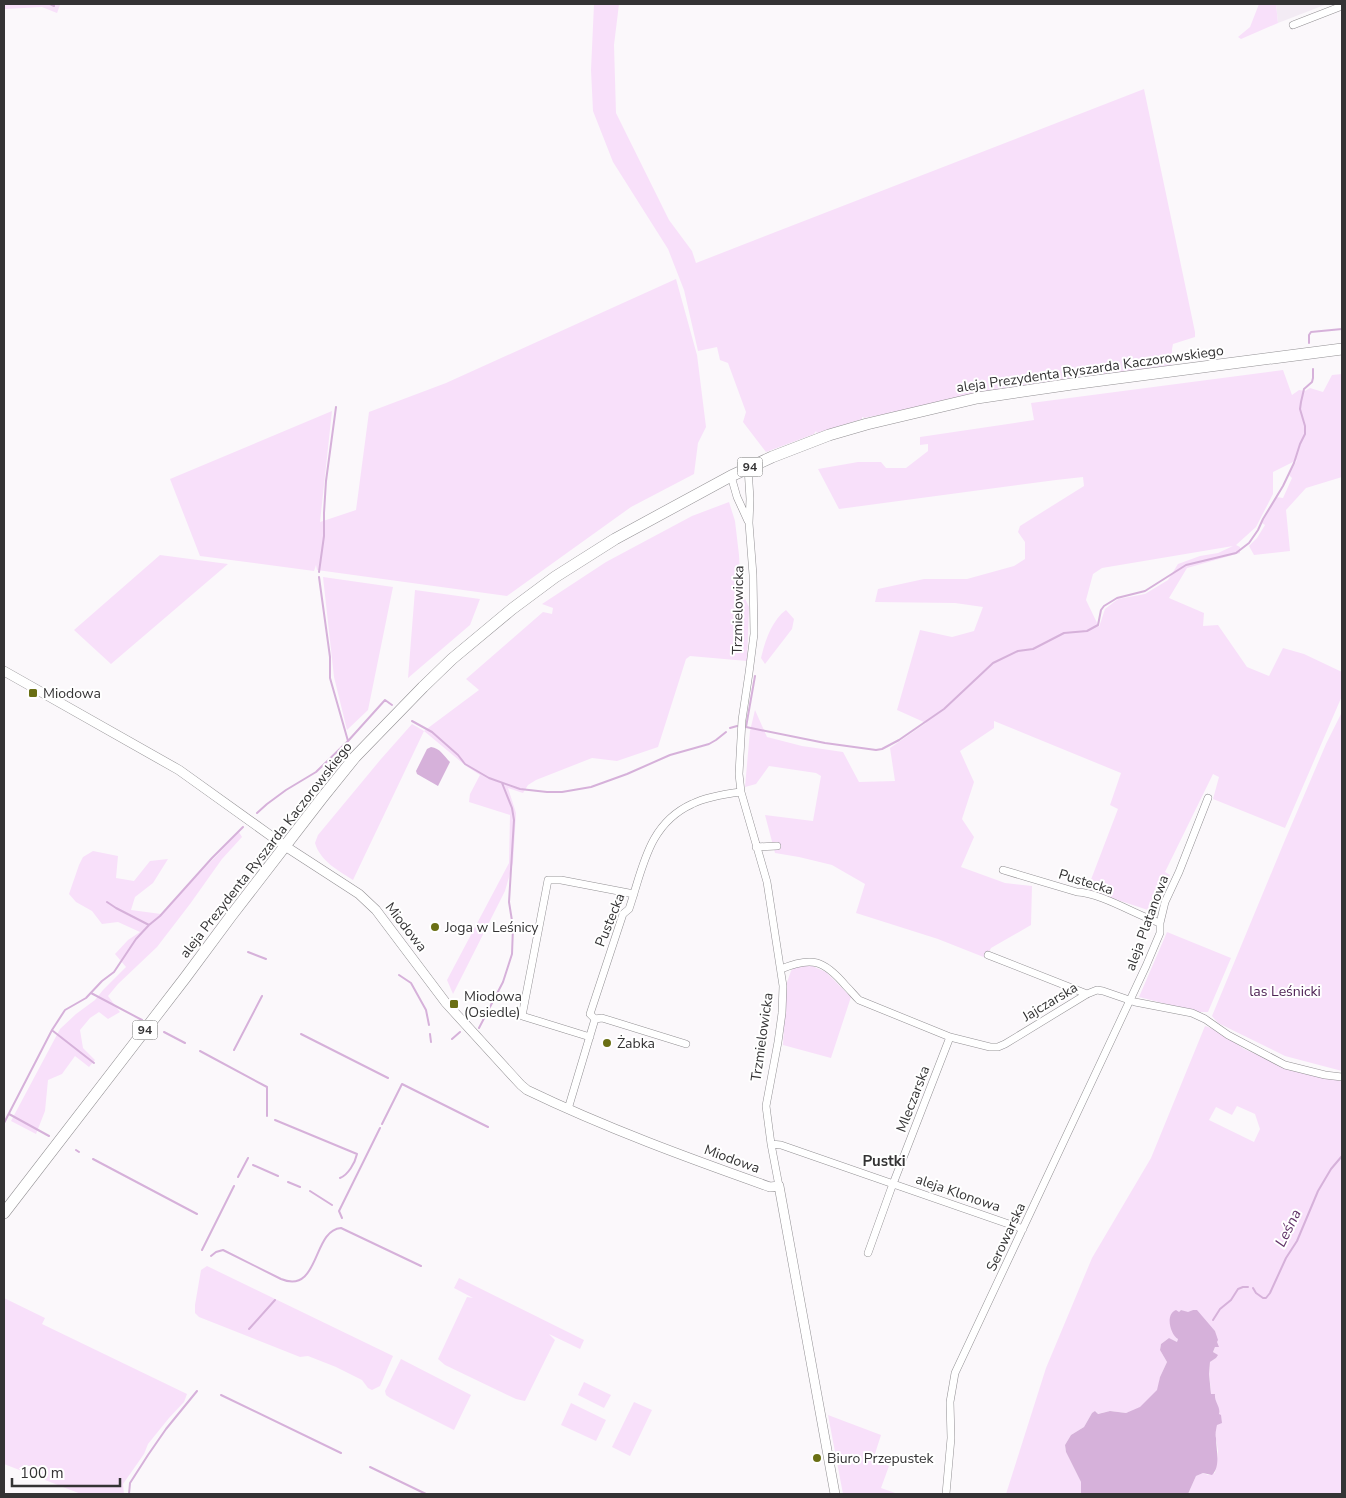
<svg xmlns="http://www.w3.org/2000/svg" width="1346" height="1498" font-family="'Nunito Sans',sans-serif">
<rect width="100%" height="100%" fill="#fbf8fb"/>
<path fill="#f3ebf4" d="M1276,4H1327L1278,23Z"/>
<path fill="#f8e0fa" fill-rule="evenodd" d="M4,4H59L60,5L57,13L42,7L6,9H4Z
M594,4H619L614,45L616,113L669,220L692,251L696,263L1144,89L1195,332V337L1173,344L1172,349V364L1169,367L1115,374V372H1113V374L1040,384V382H1038V384L966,396V395H964V397L892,413V411L890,413L864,418L863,417H862V419L817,433L816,431L814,434L766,452L743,422L746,412L728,363L720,360L717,347L698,351L684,290L668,249L613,162L593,111L591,70Z
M1259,4H1276L1278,23L1241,39L1238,37L1250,27Z
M676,279L697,355L706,427L698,443L694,474L631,507L507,596L317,570L316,565L314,571L200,556L170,479L332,411L320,522L356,510L369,412L446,383Z
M1283,370L1292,395L1299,390L1305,391L1310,388L1323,392L1332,375L1342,374V477L1306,488L1286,510L1290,551L1254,555L1249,546L1257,538L1265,525L1262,523L1276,497L1283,498L1292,478L1289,475L1297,460L1273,472V494L1256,527L1236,545L1240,547V553L1187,568L1169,598L1204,613L1203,626L1218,625L1247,667L1269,676L1283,648L1304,654L1342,672V696L1285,828L1213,799L1219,777L1213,774L1165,872L1170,875L1157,905L1148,910L1087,890L1118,809L1110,805L1121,773L994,721V728L960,751L974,782L962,819L974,837L961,867L1005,883L1032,886L1031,925L991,948L986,958L938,939L856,913L865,884L832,865L799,857L775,853L765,815L813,821L821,776L816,773L769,766L756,784L745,787L750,731L755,710L767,737L802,746L843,752L859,782L895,781L890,748L926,723L897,710L920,630L952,637L974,631L983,607L955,603L875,602L878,589L924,579H967L1014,566L1025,559V542L1018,532L1020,526L1084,486L1083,477L1056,480L839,509L818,469L858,462H881L886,468H906L928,451V444L920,445V437L1034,420L1031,403ZM1233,546L1218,553L1200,556L1178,564L1168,580L1145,594L1118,599L1105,609L1099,627L1086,600L1093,574L1102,568Z
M729,502L735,521L739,555L741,590L749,607L747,661L690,656L686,659L658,747L617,761L592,758L536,780L528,785L523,793L508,788L516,813L513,863L505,891L453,994L447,980L509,863L510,815L469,802L470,794L480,775L466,766L424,731L353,880C339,871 320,861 315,843L318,835L381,759L412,724L424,731L479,690L466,679L543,612L552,614L553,608L542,604L606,562L692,516Z
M160,555L228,564L111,664L74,630Z
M323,577L393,587L368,710L347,730L334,677Z
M415,590L480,599L470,625L408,678Z
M786,610L794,619L792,629L765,664L761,658C765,641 772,620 786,610Z
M1342,712V1071L1285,1056L1218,1023L1212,1016L1285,840L1326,744Z
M239,832L242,837L222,859L190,904L157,947L118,984L108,996L120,1012L108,1019L99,1012L90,1018L80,1030L83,1048L95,1060L89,1067L75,1056L62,1074L48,1080L45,1111L36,1134L11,1121L60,1029L76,1014L95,1000L103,990L126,967L115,954L128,940L140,932L118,922L102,924L92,911L76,902L69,894L79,865L83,857L93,851L118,856L116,878L134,881L150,861L168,859L153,883L135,897L131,910L161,914Z
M1167,932L1231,958L1208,1012H1197L1139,997Z
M810,965L826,972L851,997L831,1058L783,1045L786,985L791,971L795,966Z
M1205,1026L1217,1030L1244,1049L1286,1067L1342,1079V1494H1188L1196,1476L1203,1473L1208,1475L1215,1473L1218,1451L1215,1433L1219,1414L1215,1398L1211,1394V1391L1209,1374L1210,1362L1216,1358L1217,1355L1213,1352L1217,1342L1215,1331L1193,1310L1188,1313L1181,1310C1168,1323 1169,1323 1178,1339L1177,1342L1169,1338L1161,1344L1160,1350L1167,1362L1160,1377L1158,1390L1140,1408L1126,1413L1110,1411L1097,1414L1096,1411L1092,1413L1084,1427L1071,1435L1065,1445L1066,1452L1081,1482V1494H1006L1046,1368L1092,1258L1151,1158ZM1237,1106L1255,1114L1260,1129L1254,1142L1209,1120L1216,1107L1232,1115Z
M207,1266L393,1356L380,1386L372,1390L368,1388L362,1380L336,1367L308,1356L300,1357L199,1317L195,1313V1305L201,1270Z
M459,1278L584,1340L580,1349L549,1334L555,1340L525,1401L516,1399L445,1365L438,1359L467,1297L473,1298L454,1288Z
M4,1298L45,1318L42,1324L187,1394L184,1402L169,1418L148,1444L144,1454L123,1484L124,1494H81L4,1464Z
M401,1359L471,1395L454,1430L390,1398L386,1395L385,1391Z
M584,1382L611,1395L604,1408L578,1395Z
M634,1402L652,1410L630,1456L612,1447Z
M571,1403L606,1420L596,1441L561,1425Z
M828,1415L881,1435L873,1460L889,1466L881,1488L898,1494H843Z"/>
<path fill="#d6b1da" d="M431,747C440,748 444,756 450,762L438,786L417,774L416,771L427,749Z
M1176,1310L1179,1312L1181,1310L1188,1312L1193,1310H1197L1215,1331L1218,1340L1217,1342L1219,1347H1215L1213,1352L1218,1355L1216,1358L1210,1362L1209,1374L1211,1394H1215C1214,1402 1221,1407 1219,1414L1221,1415L1222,1423L1217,1425C1216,1430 1215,1434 1216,1438C1216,1450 1221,1466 1212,1475L1203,1473L1196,1476L1188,1494H1081V1482L1066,1452L1065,1445L1071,1435L1084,1427L1092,1413L1095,1411L1098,1414L1110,1411L1126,1413L1140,1407L1157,1390L1160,1377L1167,1362L1160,1350L1161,1344L1169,1338L1177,1342L1178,1339C1170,1334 1165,1314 1176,1310Z"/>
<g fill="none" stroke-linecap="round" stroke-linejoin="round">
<path stroke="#d6b1da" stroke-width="2" d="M50,4L54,6
M1309,343V335L1311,332L1342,329
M319,572L324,536V513L326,481L336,407
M319,577L330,657V678L348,741
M755,676L746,727L825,743L876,750L882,749L899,740L944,709L993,663L1018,651L1033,649L1064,633L1087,631L1098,625L1101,610L1104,606L1117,598L1145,591L1186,565L1236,553L1249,543L1258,530L1263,519L1283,486L1294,463L1300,444L1305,434V426L1300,409L1301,402L1304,389L1312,382L1313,378V369
M412,721L432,732L458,755L465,764L489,778L520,789L547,792H562L591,787L627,774L670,755L709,744L716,740L726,732
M730,728L737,726
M257,813L267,804L286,790L316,772L348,741L385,700L392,705
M107,902L116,908L149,925
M248,952L266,959
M399,975L411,983L426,1010L429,1025
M91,993L142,1020
M479,1028L503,982L512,954L513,927L509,902L514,820L512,808L502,783
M53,1031L94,1063
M164,1032L185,1043
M301,1034L388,1078
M430,1034L431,1042
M452,1039L460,1032
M234,1050L262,996
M200,1051L267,1087V1116
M9,1114L49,1136
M275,1120L357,1154C355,1163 348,1175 340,1178
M4,1123L52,1030L65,1010L86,998L102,981L114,972L136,939L149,925L160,916L212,858L243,827
M382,1124L402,1084L488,1127
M76,1150L79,1152
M93,1159L197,1214
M253,1165L278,1176
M238,1177L248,1158
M288,1182L300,1187
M310,1191L332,1205
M342,1218L339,1211L340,1209L380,1128
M202,1250L234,1186
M211,1256L216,1252L223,1250L281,1279C320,1295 312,1230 341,1228L421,1266
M1253,1288L1256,1293L1263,1298H1266L1270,1293L1286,1258L1297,1241L1318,1191L1331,1169L1342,1156
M1213,1320L1220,1309L1231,1300L1238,1289L1243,1287H1248
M249,1329L275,1300
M221,1395L341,1453
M370,1467L426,1494
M129,1494L130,1483L148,1455L166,1429L197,1391"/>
<g stroke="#929093" stroke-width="8">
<path id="minor" d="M1293,25L1342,6
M748,468L750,499L749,523L753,575L754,634L749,673L742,720L739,774L741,792L767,882L783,986L782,1013L778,1042L766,1106L771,1144L779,1186
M731,476L737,497L748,521
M756,847L777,846
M1003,870L1077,892C1101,893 1136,915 1160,923
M988,955L1087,994
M781,969C812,956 824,960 846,986C851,991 854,995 859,1000L950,1037L990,1047H998L1005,1044L1087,994L1097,990L1103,991L1135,1002L1192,1013L1205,1019L1228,1035L1285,1065L1325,1075L1342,1077
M595,1019L602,1018L686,1044
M590,1037L522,1016L548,880H561L634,894
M568,1109L595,1019L590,1014L623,914L629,909C643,868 648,824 692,804C706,797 725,794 741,792
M771,1144L781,1145L1023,1229
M868,1253L891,1189L950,1037
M946,1494L951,1438L950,1402L955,1373L1146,966L1160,933V923L1165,902L1179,872L1208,798"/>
</g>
<g stroke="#929093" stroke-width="10">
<path id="tertiary" d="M4,671L179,770L285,846L359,894L376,910L446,1003L521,1085L527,1090C606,1128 688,1158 770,1187L779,1186L835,1494"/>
</g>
<g stroke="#929093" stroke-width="12">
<path id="primary" d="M4,1213L185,978L231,916L322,798L355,757L423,687L452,659L512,609L555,577L615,539L731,476L772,457L829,435L867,424L977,398L1072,384L1342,349"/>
</g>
<use href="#minor" stroke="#fff" stroke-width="7"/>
<use href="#tertiary" stroke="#fff" stroke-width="9"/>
<use href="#primary" stroke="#fff" stroke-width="11"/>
</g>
<g fill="#6a6f14" stroke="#fff" stroke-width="2">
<rect x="28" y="688" width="10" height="10" rx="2.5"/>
<circle cx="435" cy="927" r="5"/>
<rect x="449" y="999" width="10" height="10" rx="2.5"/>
<circle cx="607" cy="1043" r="5"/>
<circle cx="817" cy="1458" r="5"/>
</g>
<g text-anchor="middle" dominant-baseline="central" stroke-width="4" stroke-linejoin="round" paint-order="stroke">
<g fill="#fff" stroke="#717071" stroke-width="1">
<rect x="737.5" y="457.5" width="25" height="19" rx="4"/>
<rect x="132.5" y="1020.5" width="25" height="19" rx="4"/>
</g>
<g font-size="12" font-weight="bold" fill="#343334">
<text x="750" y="467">94</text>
<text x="145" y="1030">94</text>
</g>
<g font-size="14" fill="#343334" stroke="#fff">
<text transform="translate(1090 369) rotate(-8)">aleja Prezydenta Ryszarda Kaczorowskiego</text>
<text transform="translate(738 610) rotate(-89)">Trzmielowicka</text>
<text transform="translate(266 850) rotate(-52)">aleja Prezydenta Ryszarda Kaczorowskiego</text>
<text transform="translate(1086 882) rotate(17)">Pustecka</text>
<text transform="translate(610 920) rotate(-68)">Pustecka</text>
<text transform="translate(1147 923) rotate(-70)">aleja Platanowa</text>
<text transform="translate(406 927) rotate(52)">Miodowa</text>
<text transform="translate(1050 1002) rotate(-31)">Jajczarska</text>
<text transform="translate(762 1037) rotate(-82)">Trzmielowicka</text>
<text transform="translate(913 1099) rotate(-69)">Mleczarska</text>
<text transform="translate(732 1159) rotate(20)">Miodowa</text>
<text transform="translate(958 1193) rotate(19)">aleja Klonowa</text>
<text transform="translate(1006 1237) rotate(-65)">Serowarska</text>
</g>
<g font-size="14" fill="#343334" stroke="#fff" text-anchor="start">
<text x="43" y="693">Miodowa</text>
<text x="445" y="927">Joga w Leśnicy</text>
<text x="464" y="996">Miodowa<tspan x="464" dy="16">(Osiedle)</tspan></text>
<text x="617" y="1043">Żabka</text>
<text x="827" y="1458">Biuro Przepustek</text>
</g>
<g font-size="14" fill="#4f2355" stroke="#fff">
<text x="1285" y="991">las Leśnicki</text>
</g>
<g font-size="15" font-weight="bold" fill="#343334" stroke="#fff">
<text x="884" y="1161">Pustki</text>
</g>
<g font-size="15" font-style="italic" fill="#623468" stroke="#fff">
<text transform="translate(1288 1228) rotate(-64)">Leśna</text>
</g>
</g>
<rect width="1346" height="1498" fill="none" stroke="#343334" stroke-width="10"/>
<path d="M12 1478v8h108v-8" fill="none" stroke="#343334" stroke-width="2.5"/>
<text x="20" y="1478" font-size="15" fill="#343334" stroke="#ffffff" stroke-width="4" paint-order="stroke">100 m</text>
</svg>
